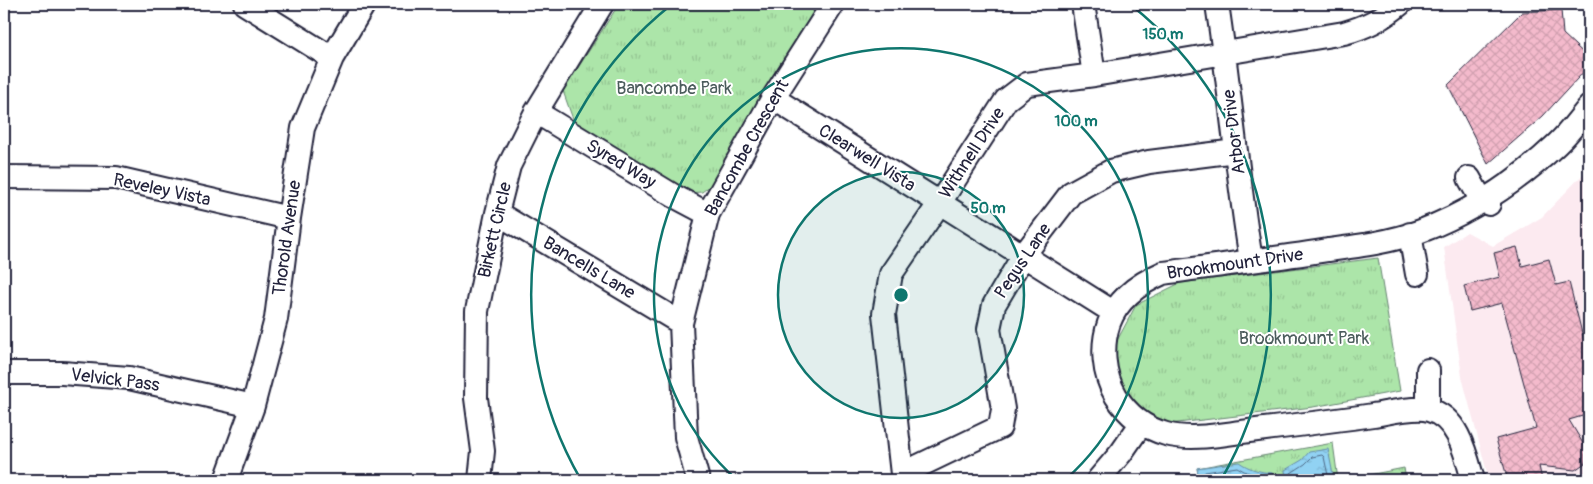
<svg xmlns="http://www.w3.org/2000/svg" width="1593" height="484" font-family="Pangolin,sans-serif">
<defs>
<pattern id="park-tufts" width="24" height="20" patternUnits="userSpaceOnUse" patternTransform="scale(1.25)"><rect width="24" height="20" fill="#ace5a9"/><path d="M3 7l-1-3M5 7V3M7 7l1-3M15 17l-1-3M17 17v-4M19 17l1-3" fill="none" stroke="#94c492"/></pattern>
<pattern id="water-ripples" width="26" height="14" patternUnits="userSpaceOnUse" patternTransform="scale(1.25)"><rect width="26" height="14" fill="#91d2f3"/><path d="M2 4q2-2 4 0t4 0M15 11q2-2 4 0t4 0" fill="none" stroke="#7db4d1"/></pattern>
<pattern id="building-cross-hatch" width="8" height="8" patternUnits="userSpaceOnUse" patternTransform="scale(1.25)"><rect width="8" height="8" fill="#f4bacc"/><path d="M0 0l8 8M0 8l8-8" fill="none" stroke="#d1a0b0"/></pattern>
</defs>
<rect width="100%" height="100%" fill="#fff"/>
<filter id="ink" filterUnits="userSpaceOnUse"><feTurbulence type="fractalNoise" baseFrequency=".02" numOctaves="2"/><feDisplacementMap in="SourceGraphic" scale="10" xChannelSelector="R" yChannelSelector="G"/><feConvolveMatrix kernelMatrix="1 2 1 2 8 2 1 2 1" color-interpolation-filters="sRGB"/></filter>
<g filter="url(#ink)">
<path fill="#fceaf0" d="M1589,168V480H1489L1462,377L1444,247L1467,232L1493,246L1542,217Z"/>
<path fill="url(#park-tufts)" stroke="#678472" d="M619,4H824L715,182L702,192L685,193L575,125L563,91Z
M1378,258L1400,391L1313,407L1169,424L1149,418L1122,394L1112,350L1136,305L1180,283Z
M1333,443L1338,480H1199L1197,468Z
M1404,468L1406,480H1343Z"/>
<path fill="url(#water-ripples)" stroke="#658ca9" d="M1328,449L1334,480H1286L1285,470L1302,460L1309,452Z
M1239,462C1249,469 1260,472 1272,473L1274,480H1199L1197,468Z"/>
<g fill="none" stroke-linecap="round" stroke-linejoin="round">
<path stroke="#4e6885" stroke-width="1" d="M1204,480L1203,474L1205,472L1237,467L1244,471L1260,477L1267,478L1268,480
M1290,480L1291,473L1305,464L1312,457L1322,455L1324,457L1329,480"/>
</g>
<path fill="url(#building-cross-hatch)" stroke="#22223b" d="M1561,10L1563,34L1589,58V66L1543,116L1488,164L1448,85L1522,12Z
M1517,247L1522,266L1549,259L1556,285L1569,282L1584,341L1589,340V414L1569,420L1587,450L1585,463L1575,470L1539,466L1542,480H1508L1496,439L1536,428L1502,303L1470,311L1464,286L1500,277L1494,253Z"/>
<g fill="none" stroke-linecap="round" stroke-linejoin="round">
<g stroke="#22223b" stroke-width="26">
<path id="minor" d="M245,4L332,58
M1083,4L1094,75
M1217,4C1230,89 1237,175 1251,260
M773,98L1113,312
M536,112L674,196L708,214
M4,177L116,178L289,218
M1469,178L1482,201L1489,204
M497,213L681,323
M1410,234L1417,274
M1428,370V409
M4,373H62L129,378L253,406
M902,474L1000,427L1003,409L989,329L994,305L1023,256L1071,193L1111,171L1149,162L1236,151
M226,480L253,406L276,319L289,218L303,128L332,58L364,4
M480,480L483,451L476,398L477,311L497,213L509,166L536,112L602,4
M698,480L686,437L681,323L708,214L773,98L833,4
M905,480L902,474L884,314L891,274L939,204L1006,100L1027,84L1094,75L1344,33C1366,27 1382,19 1400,4
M1098,480L1121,453L1141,424
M1473,480C1466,455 1458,417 1429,410C1416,406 1387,413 1373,415C1331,421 1290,426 1249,431C1222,434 1193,441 1166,434C1144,428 1128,415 1116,396C1103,374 1101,346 1109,323C1118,298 1140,283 1163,273C1218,265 1273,259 1328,250C1359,246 1391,242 1421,231C1471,212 1518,181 1557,144C1569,133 1579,119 1589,107"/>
</g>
<use href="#minor" stroke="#fff" stroke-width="22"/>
</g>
</g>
<circle cx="901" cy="295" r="123" fill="#0f766e" fill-opacity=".12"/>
<g fill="none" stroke="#0f766e" stroke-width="2.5">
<circle cx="901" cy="295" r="123"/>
<path d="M737 480A247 247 0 1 1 1065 480"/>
<path d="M581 480A370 370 0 0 1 671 5M1131 5A370 370 0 0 1 1221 480"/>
</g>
<g text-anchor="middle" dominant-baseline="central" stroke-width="4" stroke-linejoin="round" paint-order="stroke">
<g font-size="18" fill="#4b5c5c" stroke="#fff">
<text x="674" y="88">Bancombe Park</text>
<text x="1304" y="338">Brookmount Park</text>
</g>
<g font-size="18" fill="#22223b" stroke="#fff">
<text transform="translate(1234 132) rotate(-97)">Arbor Drive</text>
<text transform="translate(747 148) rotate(-61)">Bancombe Crescent</text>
<text transform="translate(972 153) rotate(-57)">Withnell Drive</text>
<text transform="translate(867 158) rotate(32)">Clearwell Vista</text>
<text transform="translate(621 164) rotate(31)">Syred Way</text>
<text transform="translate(162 190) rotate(12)">Reveley Vista</text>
<text transform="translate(495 230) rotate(-77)">Birkett Circle</text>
<text transform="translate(287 238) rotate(-82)">Thorold Avenue</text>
<text transform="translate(1023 261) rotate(-56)">Pegus Lane</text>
<text transform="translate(1235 264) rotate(-8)">Brookmount Drive</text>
<text transform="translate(589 268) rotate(31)">Bancells Lane</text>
<text transform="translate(115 380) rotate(7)">Velvick Pass</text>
</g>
</g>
<circle cx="901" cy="295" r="8" fill="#0f766e" stroke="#fff" stroke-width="2.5"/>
<g font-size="15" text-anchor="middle" font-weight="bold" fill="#0f766e" stroke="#fff" stroke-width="4" stroke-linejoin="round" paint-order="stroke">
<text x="1163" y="39">150 m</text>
<text x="1076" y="126">100 m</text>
<text x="988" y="213">50 m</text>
</g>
<rect width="1593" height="484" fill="none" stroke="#fff" stroke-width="20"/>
<rect x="10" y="10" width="1573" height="464" fill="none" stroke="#22223b" stroke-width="2" filter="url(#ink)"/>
</svg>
